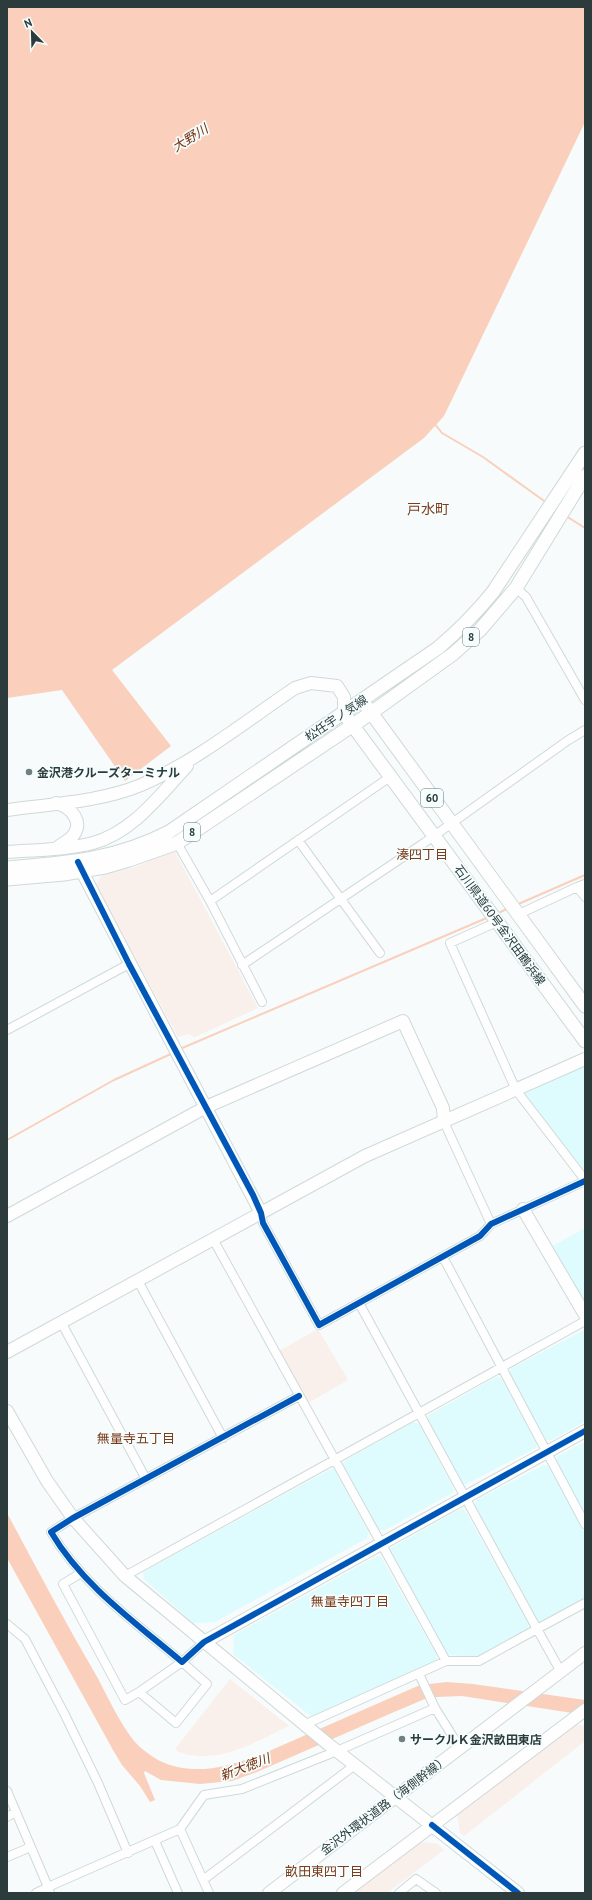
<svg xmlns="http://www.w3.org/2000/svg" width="592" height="1900" font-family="'PT Sans','Noto Sans JP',sans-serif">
<rect width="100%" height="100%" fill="#f7fbfb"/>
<path fill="#defcfd" d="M580,1066L585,1067V1171L524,1096L526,1090Z
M585,1228V1307L551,1247Z
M584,1330L585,1421L552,1440H546L510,1375V1369Z
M496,1377L501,1378L537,1442L536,1448L464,1485L427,1419L429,1415Z
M413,1422L419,1424L454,1489L452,1493L385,1530H379L342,1466L346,1460Z
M585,1442V1515L556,1461L558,1456Z
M544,1465L549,1466L585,1533V1599L541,1623L537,1622L474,1506L476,1500Z
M334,1469L369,1533L367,1538L215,1622L193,1623L144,1579L143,1572L329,1470Z
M460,1509L465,1510L529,1625L528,1630L481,1657H475L449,1655L445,1652L390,1552L391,1548Z
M377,1556L381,1557L437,1656L436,1662L312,1717L233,1654L234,1635Z"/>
<path fill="#f9efeb" d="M174,850L258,1008L195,1037L188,1034L178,1037L96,884L102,875L136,867Z
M318,1329L348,1380L308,1403L279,1351Z
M230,1679L289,1726C257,1741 222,1763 186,1754C181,1753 178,1752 175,1749Z
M573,1724L585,1726V1741L464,1836L460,1833L457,1811Z
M417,1841L438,1844L444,1850L387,1893H348Z"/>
<path fill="#fad0bc" d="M7,7H585V122L444,416L424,438L112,670L171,746L125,781L62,690L7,698Z
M7,1513C36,1567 65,1622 96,1675C108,1697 119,1722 134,1741C140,1748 150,1755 158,1760C192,1777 226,1767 260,1755L420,1685L447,1682L473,1684L585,1700V1715L462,1696L437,1697L425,1699L394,1712L257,1772L232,1781L200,1784L161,1780L145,1771L144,1773L155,1800L150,1802L140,1786L122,1765L113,1750L7,1558Z"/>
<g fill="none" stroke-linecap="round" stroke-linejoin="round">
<path stroke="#fad0bc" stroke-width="2" d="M434,423L442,433L483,457L547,503
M566,516L585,528
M516,905L585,875
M496,914L509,908
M180,1049L489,917
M7,1140L114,1080L173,1053"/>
<g stroke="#cfd9d9" stroke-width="10">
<path id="street" d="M516,588L526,597L585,700
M298,840L380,953
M177,843L210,901L262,1002
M585,884L577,887L585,897
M210,901L390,777
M519,914L577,887
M497,922L450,943L516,1090L585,1180
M242,965L424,843L567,741L585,730
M7,1030L129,964
M444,1122L491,1224
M261,1213L263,1223L319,1325L480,1236L491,1224L585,1181
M213,1239L446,1661
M443,1257L585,1524
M138,1281L223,1438
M61,1322L146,1479
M81,1573L63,1584L125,1700L139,1692
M125,1576L585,1321
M7,1624L25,1639L64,1713L98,1783L128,1853
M204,1642L182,1662C136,1623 82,1585 51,1532L73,1518L299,1396
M182,1662L207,1684L176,1723L139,1692Z
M561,1672L537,1629L585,1603
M419,1674L435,1708
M306,1724L446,1661H479L537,1629L359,1303
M7,1791L48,1887L180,1829
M7,1817L16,1812
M155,1841L178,1893
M7,1857L31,1847
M203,1880L355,1765
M36,1893L48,1887L50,1893
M209,1893L180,1829L204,1795L242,1789L337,1751L435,1708L460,1748
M399,1893L416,1879L436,1893"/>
</g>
<g stroke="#cfd9d9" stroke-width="14">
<path id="secondary" d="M56,803C71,807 86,823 71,838C67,841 62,844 58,847
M7,810C51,804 100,802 141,785C197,761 246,721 295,688L311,683L337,686L344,697V713
M7,852C35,850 66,850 93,843C133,832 160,795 187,766
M78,864L261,1213
M523,1209L585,1315
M7,1216L206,1107L403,1021L443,1108L444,1122
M7,1352L365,1156L585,1059
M7,1411L47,1481L73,1518L125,1576L328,1744L518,1893
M204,1642L585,1431
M269,1893L585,1653
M343,1893L585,1710"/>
</g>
<g stroke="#cfd9d9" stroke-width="15">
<path id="primary" d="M367,707L585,1006
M348,719L585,1041
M7,868C66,863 115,860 169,832L438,648C458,631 476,613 493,592L585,453
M7,879L64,874L105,867L129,860L177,843L371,713L453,654L480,630L516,588L585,476"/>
</g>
<use href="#street" stroke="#fefefe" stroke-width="8"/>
<use href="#secondary" stroke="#fefefe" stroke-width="12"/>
<use href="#primary" stroke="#fefefe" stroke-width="13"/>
<g stroke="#f5fdfd" stroke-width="8">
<path id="cycleway" d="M78,862L129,964L253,1195L261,1213L263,1223L319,1325L480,1236L491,1224L585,1181
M299,1396L73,1518L51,1532C82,1585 136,1623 182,1662L204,1642L585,1431
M432,1825L518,1893"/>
</g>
<use href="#cycleway" stroke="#0057b8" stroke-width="6"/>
</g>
<g fill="#737e7f" stroke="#f5fdfd" stroke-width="1.5">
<circle cx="29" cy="772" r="4"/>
<circle cx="402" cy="1739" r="4"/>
</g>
<g text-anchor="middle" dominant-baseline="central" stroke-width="3.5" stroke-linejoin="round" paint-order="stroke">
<g fill="#f5fdfd" stroke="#687576" stroke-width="1">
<rect x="463" y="628" width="16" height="18" rx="3"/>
<rect x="421" y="789" width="22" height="18" rx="3"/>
<rect x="184" y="823" width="16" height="18" rx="3"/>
</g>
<g font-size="11" font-weight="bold" fill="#2c3b3c">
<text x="471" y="637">8</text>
<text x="432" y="798">60</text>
<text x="192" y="832">8</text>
</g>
<g font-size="12" fill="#2c3b3c" stroke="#f5fdfd">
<text transform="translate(336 718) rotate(-34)">松任宇ノ気線</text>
<text transform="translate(500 925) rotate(54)">石川県道60号金沢田鶴浜線</text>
<text transform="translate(384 1805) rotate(-37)">金沢外環状道路（海側幹線）</text>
</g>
<g font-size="12" font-weight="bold" fill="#2c3b3c" stroke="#f5fdfd" text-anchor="start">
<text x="37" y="772">金沢港クルーズターミナル</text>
<text x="410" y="1739">サークルＫ金沢畝田東店</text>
</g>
<g font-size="13" font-style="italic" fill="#76310d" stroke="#f5fdfd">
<text transform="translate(190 138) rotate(-32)">大野川</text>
<text transform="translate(245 1767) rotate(-21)">新大徳川</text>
</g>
<g font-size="13" fill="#7c3c1d" stroke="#f5fdfd">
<text x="422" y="854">湊四丁目</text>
<text x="136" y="1438">無量寺五丁目</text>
<text x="350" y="1601">無量寺四丁目</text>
<text x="324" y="1871">畝田東四丁目</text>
</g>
<g font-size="14" fill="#7c3c1d" stroke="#f5fdfd">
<text x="428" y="509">戸水町</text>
</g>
</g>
<rect width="592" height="1900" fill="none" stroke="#2c3b3c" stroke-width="16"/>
<g transform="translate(32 32) rotate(337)" stroke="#f5fdfd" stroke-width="3" paint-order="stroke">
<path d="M0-3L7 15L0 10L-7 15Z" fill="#2c3b3c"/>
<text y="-6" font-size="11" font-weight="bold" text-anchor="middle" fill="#2c3b3c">N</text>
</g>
</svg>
